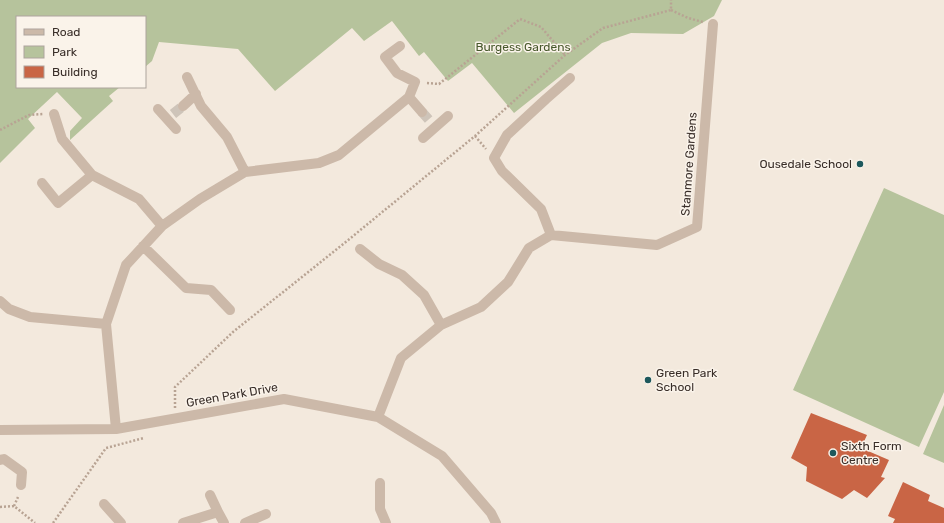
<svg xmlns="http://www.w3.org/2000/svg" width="944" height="523" font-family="Rubik,sans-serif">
<rect width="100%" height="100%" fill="#f3e9dd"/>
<path fill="#b6c39c" d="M0,0H722L714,16L683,34L631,33L602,43L514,113L472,63L448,81L424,52L419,56L392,21L364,41L352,28L275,91L238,49L159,42L152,61L145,67V17H17V87H120L109,96L113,101L70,140V131L82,118L57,92L28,119L35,128L0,163Z
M884,188L944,215V392L919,447L793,390Z
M944,405V463L923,454Z"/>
<path fill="#c96545" d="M811,413L867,435L861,448L889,460L881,477L885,478L867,498L854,490L842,499L806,481L807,467L791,458Z
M903,482L930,495L928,501L944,508V523H893L895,519L888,516Z"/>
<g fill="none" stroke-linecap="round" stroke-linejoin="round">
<path stroke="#cec4b9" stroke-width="10" stroke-dasharray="10 5" stroke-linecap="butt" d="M422,112L430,121
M173,114L183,106"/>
<path stroke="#b8a393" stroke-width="2.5" stroke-dasharray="2 2" stroke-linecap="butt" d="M671,10L688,18L703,22
M427,83L439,84L520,19L541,27L565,55
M0,130L29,115L43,114
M475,136L486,149
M175,408V387L233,332L347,241L475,136L565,55L603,28L671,10V0
M14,506L18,497
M0,507L14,506L35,523
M53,523L106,448L144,438"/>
<path stroke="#ccb9a9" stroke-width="10" d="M187,77L201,106L227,137L245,172
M409,97L422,112
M183,106L196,94
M158,109L176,129
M54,114L62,139L92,175L139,199L162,226
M423,138L448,116
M42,183L58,203L92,175
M551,235L541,209L502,171L494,158L507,135L546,99L570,78
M143,246L186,288L211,290L230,310
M360,249L379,264L402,275L424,295L441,325
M0,301L9,309L30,317L106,324
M378,417L401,358L441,325L481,307L508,282L529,248L551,235L657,245L697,227L713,24
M116,429L106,324L126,265L162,226L200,199L245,172L319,163L339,155L409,97L415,82L397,73L385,57L400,46
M0,430L116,429L284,399L378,417L442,456L491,513L496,523
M0,460L4,459L22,472L21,485
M380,483V509L386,523
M210,495L218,512
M104,504L121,523
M183,523L218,512L224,523
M245,523L266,514"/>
</g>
<g fill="#1d585c" stroke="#faf3ea" stroke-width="1.5">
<circle cx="860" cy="164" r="4"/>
<circle cx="648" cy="380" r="4"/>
<circle cx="833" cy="453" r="4"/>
</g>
<g text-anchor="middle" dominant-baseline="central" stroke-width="3" stroke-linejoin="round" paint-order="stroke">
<g font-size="12" fill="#48582c" stroke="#faf3ea">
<text x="523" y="47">Burgess Gardens</text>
</g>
<g font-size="12" fill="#392e29" stroke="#faf3ea">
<text transform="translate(689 164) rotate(-86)">Stanmore Gardens</text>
<text transform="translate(232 395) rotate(-10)">Green Park Drive</text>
</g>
<g font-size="12" fill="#392e29" stroke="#faf3ea" text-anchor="start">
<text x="852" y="164" text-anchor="end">Ousedale School</text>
<text x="656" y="373">Green Park<tspan x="656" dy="14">School</tspan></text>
<text x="841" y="446">Sixth Form<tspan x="841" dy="14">Centre</tspan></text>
</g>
</g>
<rect x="16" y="16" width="130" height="72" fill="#faf3ea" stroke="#ada49d"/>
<rect x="24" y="29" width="20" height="6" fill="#ccb9a9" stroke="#ada49d"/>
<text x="52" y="36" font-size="12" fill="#392e29">Road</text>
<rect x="24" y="46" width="20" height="12" fill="#b6c39c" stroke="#ada49d"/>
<text x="52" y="56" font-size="12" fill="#392e29">Park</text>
<rect x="24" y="66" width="20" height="12" fill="#c96545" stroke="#ada49d"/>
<text x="52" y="76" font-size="12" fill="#392e29">Building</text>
</svg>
